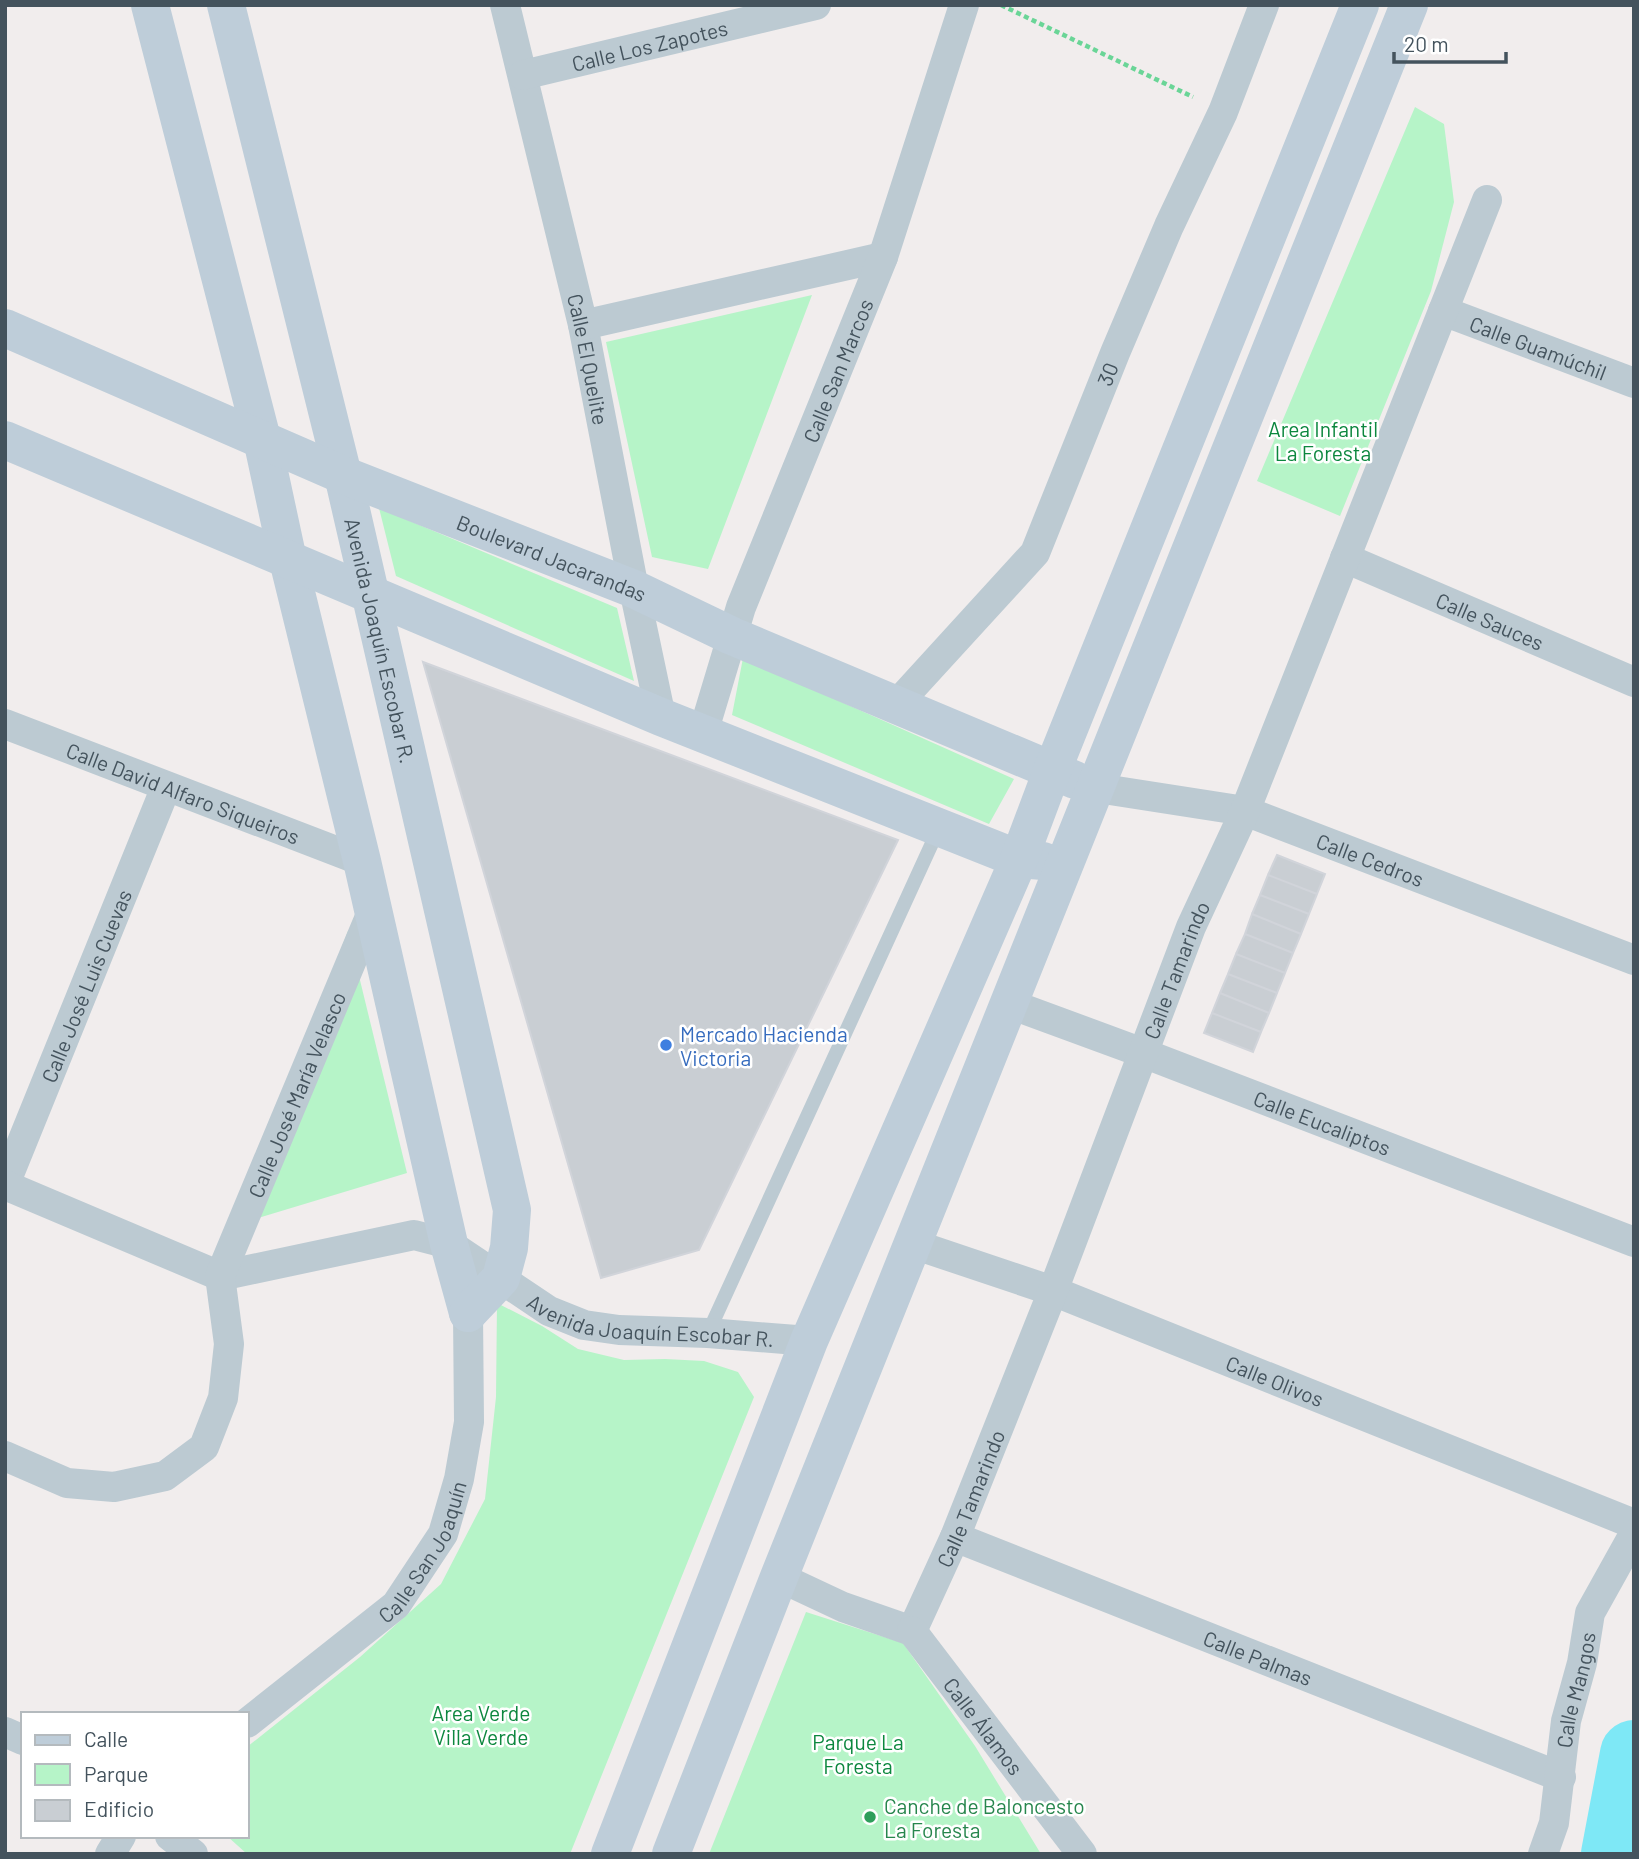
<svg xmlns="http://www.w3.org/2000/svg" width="1639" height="1859" font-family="Barlow,sans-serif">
<rect width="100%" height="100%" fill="#f1eded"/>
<path fill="#b6f4c8" d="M1415,107L1444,124L1454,202L1431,291L1340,516L1257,481Z
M812,295L708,569L652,557L606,342Z
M379,508L617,608L634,681L396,576Z
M743,658L1014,779L989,824L732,715Z
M348,931L407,1173L235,1225Z
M497,1303L542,1326L578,1349L624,1360L665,1359L704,1361L738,1372L754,1397L570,1854H247L227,1836H247V1747L360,1657L441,1584L485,1499L496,1397Z
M806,1612L903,1643L975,1746L1041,1854H709Z"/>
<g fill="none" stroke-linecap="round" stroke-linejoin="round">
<path stroke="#7ee8f6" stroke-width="68" d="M1615,1854L1634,1754"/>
</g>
<path fill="#c9ced3" stroke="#d1d4da" stroke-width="2" d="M423,662L898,840L699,1250L601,1278Z
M1277,855L1325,874L1317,894L1268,875Z
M1268,875L1317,894L1309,914L1260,895Z
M1260,895L1309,914L1301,934L1252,914Z
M1252,914L1301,934L1293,953L1245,934Z
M1245,934L1293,953L1285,973L1236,954Z
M1236,954L1285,973L1277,993L1228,974Z
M1228,974L1277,993L1269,1013L1220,993Z
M1220,993L1269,1013L1261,1032L1212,1013Z
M1212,1013L1261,1032L1253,1052L1204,1033Z"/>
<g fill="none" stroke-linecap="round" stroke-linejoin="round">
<path stroke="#6ad597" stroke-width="4.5" stroke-dasharray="5 3.5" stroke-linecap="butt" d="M1001,5L1193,97"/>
<path stroke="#bccad2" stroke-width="14" d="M708,1333L939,828"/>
<g stroke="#bccad2" stroke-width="30">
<path id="s1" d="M505,5L583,325L634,589L661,717"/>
<path id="s2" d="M523,75L816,5"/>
<path id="s3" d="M1443,311L1634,383"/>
<path d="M583,325L883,257"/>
<path id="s4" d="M1345,558L1634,682"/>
<path id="s5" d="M896,705L1035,553L1115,353L1169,226L1223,112L1264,5"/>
<path id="s6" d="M5,724L362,861"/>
<path id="s7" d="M703,733L741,607L883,257L964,5"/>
<path id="s8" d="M1097,788L1245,811L1634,960"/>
<path id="s9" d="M1010,1004L1143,1053L1634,1242"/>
<path id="s10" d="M5,1184L166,787"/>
<path id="s11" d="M5,1185L220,1276L414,1235L449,1244L549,1311L584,1325L619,1330L708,1333L809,1341"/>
<path id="s12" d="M913,1244L1053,1291L1634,1524"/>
<path id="s13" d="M5,1456L67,1483L114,1487L165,1476L204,1447L223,1398L229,1344L220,1276L372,912"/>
<path id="s14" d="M955,1537L1561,1777"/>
<path d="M779,1577L843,1607L912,1631"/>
<path id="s15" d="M912,1631L955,1537L1053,1291L1191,927L1245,811L1487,200"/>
<path id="s16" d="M912,1631L1082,1854"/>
<path id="s17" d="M247,1723L396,1605L443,1534L459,1479L469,1422L468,1313"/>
<path d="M5,1732L23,1740"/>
<path d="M170,1836L193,1854"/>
<path d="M110,1854L121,1836"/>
<path id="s18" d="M1543,1854L1554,1823L1566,1721L1582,1663L1590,1613L1634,1534"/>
</g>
<g stroke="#becdd9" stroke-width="38">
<path d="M150,5L262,439L288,560L362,861L449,1244L468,1313"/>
<path id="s19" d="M226,5L343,475L512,1210L509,1248L501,1278L468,1313"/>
<path id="s20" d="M5,328L343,475L634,589L732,636L1075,780"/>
<path d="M5,440L661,717L1019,859L1043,861"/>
<path d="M610,1854L809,1341L1019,859L1052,771L1360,5"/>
<path d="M671,1854L779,1577L1409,5"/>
</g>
</g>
<circle fill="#3f7fe0" stroke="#fff" stroke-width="2.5" cx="666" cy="1045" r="7"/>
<circle fill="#2e9e5b" stroke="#fff" stroke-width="2.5" cx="870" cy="1817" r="7"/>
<g text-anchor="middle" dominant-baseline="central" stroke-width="5" stroke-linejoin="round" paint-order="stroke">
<g font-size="21" fill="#44535d" stroke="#fff">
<text stroke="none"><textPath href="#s2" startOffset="130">Calle Los Zapotes</textPath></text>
<text stroke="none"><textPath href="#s3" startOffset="102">Calle Guamúchil</textPath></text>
<text stroke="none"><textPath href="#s1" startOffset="364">Calle El Quelite</textPath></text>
<text stroke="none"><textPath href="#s7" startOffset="387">Calle San Marcos</textPath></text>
<text stroke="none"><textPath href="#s5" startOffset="399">30</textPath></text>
<text stroke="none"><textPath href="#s20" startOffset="593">Boulevard Jacarandas</textPath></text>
<text stroke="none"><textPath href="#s4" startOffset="158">Calle Sauces</textPath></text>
<text stroke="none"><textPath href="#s19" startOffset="654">Avenida Joaquín Escobar R.</textPath></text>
<text stroke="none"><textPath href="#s6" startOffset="191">Calle David Alfaro Siqueiros</textPath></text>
<text stroke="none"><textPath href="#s8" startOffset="284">Calle Cedros</textPath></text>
<text stroke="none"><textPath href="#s15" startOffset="712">Calle Tamarindo</textPath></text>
<text stroke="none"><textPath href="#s10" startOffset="214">Calle José Luis Cuevas</textPath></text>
<text stroke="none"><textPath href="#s13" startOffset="588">Calle José María Velasco</textPath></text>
<text stroke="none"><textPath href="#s9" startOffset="334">Calle Eucaliptos</textPath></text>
<text stroke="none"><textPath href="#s11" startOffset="691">Avenida Joaquín Escobar R.</textPath></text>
<text stroke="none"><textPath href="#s12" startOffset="387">Calle Olivos</textPath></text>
<text stroke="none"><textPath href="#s15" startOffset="145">Calle Tamarindo</textPath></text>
<text stroke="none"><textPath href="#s17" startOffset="250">Calle San Joaquín</textPath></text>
<text stroke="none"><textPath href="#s14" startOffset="326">Calle Palmas</textPath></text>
<text stroke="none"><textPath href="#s18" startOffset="168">Calle Mangos</textPath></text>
<text stroke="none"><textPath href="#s16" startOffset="119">Calle Álamos</textPath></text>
</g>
<g font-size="21" fill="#0c873e" stroke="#fff">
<text x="1323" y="428">Area Infantil<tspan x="1323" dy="24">La Foresta</tspan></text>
<text x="481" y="1712">Area Verde<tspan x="481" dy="24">Villa Verde</tspan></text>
<text x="858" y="1741">Parque La<tspan x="858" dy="24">Foresta</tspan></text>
</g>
<g font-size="21" fill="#366cbe" stroke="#fff" text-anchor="start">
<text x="680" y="1033">Mercado Hacienda<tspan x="680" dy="24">Victoria</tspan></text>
</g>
<g font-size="21" fill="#27864d" stroke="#fff" text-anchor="start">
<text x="884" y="1805">Canche de Baloncesto<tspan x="884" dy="24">La Foresta</tspan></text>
</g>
</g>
<rect width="1639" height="1859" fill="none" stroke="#44535d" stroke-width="14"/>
<rect x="21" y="1712" width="228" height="126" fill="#ffffff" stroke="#b4babe" stroke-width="2"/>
<rect x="35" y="1735" width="35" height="10" fill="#becdd9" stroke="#b4babe" stroke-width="2"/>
<text x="84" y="1747" font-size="21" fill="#44535d">Calle</text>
<rect x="35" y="1764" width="35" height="21" fill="#b6f4c8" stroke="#b4babe" stroke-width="2"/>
<text x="84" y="1782" font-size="21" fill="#44535d">Parque</text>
<rect x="35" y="1800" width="35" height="21" fill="#c9ced3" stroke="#b4babe" stroke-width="2"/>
<text x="84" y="1817" font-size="21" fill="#44535d">Edificio</text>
<path d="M1394 52v10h112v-10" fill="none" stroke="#44535d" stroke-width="3.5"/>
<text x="1404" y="52" font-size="21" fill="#44535d" stroke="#ffffff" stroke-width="5" paint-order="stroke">20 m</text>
</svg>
